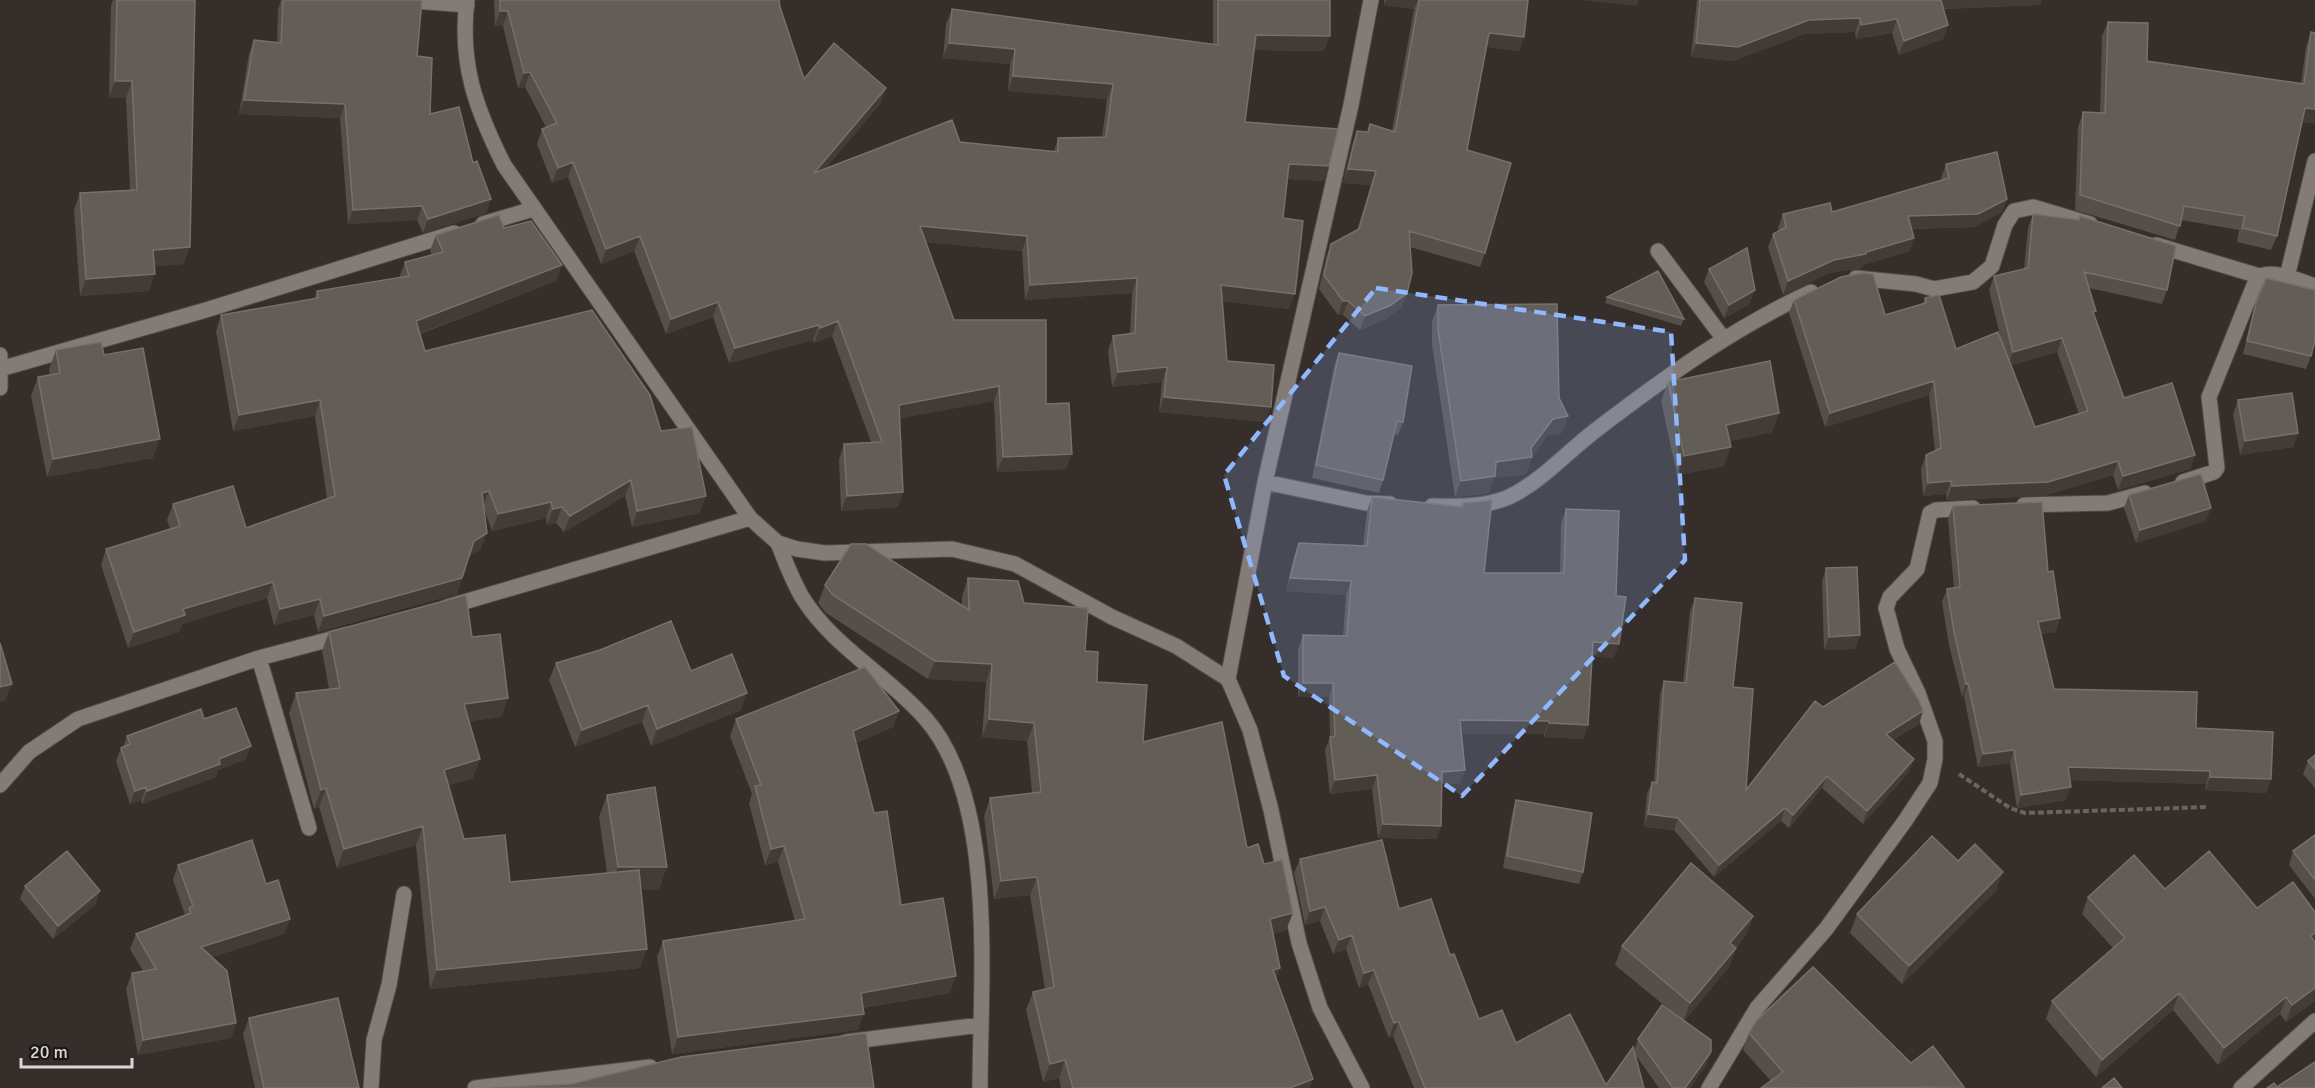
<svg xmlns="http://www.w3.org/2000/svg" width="2315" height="1088" font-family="Signika,sans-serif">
<rect width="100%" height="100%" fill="#352e2a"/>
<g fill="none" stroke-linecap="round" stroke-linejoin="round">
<g stroke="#524c48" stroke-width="17">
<path id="street" d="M402,0L467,5
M483,224L533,209
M2156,245L2259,276
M1658,251L1723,338
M2287,277L2315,161
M1856,278L1916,284L1934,289L1973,282L1992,266L2005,225L2014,211L2033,207L2090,224
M0,355V388
M0,369L206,310L454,233
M1265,482L1366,503L1390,504
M2183,482L2214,472L2217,468L2209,397L2257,278C2271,268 2300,281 2315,286
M2024,505L2108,503L2145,493
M1432,506C1456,507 1487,507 1509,497C1542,481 1567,452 1596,430C1664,378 1733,328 1811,292
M778,543C785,561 792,580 802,597C832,646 887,675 925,718C998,800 980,983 980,1088
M447,607L750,518
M259,658L309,828
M1228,679L1265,482L1351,105L1371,0
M0,785L29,752L78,719L259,658L346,635
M846,1042L980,1025
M371,1088L374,1040L389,985L404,894
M475,1088L650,1067
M1709,1088L1757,1008L1826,929L1905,821L1930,783L1935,759V741L1918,693L1897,649L1886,608L1890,597L1917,569L1930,513L1936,510L1973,508
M2241,1088L2315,1021"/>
</g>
<g stroke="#524c48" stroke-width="17">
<path id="secondary" d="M467,0C459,64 476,109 504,165L750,518L778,543L797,549L825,553L952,549L1015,564L1112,617L1176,646L1228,679L1250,730L1271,810L1299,943L1320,1008L1362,1088"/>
</g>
<path stroke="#6a6460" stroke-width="4" stroke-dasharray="6 3" stroke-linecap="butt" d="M1959,774L2010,808L2025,813L2208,807"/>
<use href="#street" stroke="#847b76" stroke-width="15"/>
<use href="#secondary" stroke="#847b76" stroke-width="15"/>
</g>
<path fill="#554e49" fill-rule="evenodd" d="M113,0H195L184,264L154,266L149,291L80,296L74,210L80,193L130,190L126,98L109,97L111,5Z
M281,0H420L417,56L430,114L473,163L491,199L486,213L423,233L417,220L348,224L340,118L239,114L249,54L254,40L277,43L278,9Z
M494,0H779L780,7L804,79L881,103L825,169L960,142L1054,151L1058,138L1102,137L1107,99L1008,91L1010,64L943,58L946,24L952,9L1213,44V0H1330L1324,51L1254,50L1245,122L1329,166L1324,181L1288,179L1283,218L1289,309L1222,301L1227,361L1265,422L1159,412L1162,382L1112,387L1108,351L1113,336L1130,334L1132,293L1025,300L1022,251L926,242L954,320L1046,404L1066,469L997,472L994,401L899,418L903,492L898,507L841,511L839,459L844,444L871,442L832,336L814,343L813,340L729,363L713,317L666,334L634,251L601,264L568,177L552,183L537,144L542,129L546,127L525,87L518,88L503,26H495Z
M1384,0H1528L1524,37L1519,51L1487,47L1467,150L1485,253L1480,267L1410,247L1407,293L1402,307L1386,319L1360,330L1343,315H1338L1319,289L1326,258L1331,244L1357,230L1371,185L1343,183L1352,145L1357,131L1367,132L1392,131L1414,9L1384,5Z
M1697,0H2042L2040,5L1944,9L1948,25L1943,39L1899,55L1892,33L1856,39L1855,32L1804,34L1733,61L1691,57Z
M2108,22L2147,61L2301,84L2306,47L2311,32L2302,123L2277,236L2271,250L2237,242L2239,230L2181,220L2175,240L2075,210L2078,127L2083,112L2100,113L2102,36Z
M1946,164L2007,199L2002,212L1974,227L1912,229L1910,251L1863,265L1862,268L1829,273L1783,295L1768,247L1773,234L1779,231L1778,228L1783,214L1832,212L1942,180L1941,178Z
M2033,214L2078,220L2080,216L2167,290L2162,304L2089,288L2095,316L2124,398L2195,455L2190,469L2118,490L2113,475L2043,496L1947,500L1946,494L1923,496L1921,469L1926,455L1935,451L1929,395L1825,427L1789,313L1794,300L1885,315L1923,303L1925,298L1956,349L2002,343L1989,290L1994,276L2024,269L2028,228ZM2057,352L2079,414L2035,427L2011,365Z
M504,228L562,265L556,281L420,334L425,351L661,431L700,513L632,527L625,496L564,532L556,523L547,525L546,518L492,531L484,509L481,549L469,556L457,594L318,632L314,615L274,625L267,598L182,624L179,632L128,648L101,565L106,549L170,529L167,520L173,504L246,528L327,499L315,416L233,431L216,331L221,315L314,299L317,291L399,278L405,262L432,255L430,251L436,235Z
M1709,269L1750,304L1724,318L1704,282Z
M2266,278L2311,356L2306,369L2243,354L2252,316Z
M1607,297L1684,319L1681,326L1605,303Z
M1438,305L1559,398L1562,433L1547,436L1532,456L1526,474L1494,478L1489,493L1455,497L1432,345V321Z
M56,350L104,355L153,458L47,477L31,396L38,377L50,375L49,369Z
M1339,353L1403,422L1398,435L1394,434L1383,480L1379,493L1312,478L1334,366Z
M1668,382L1779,413L1772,432L1730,441L1724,466L1677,475L1661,401Z
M2238,400L2298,433L2293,447L2240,455L2233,414Z
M2129,495L2206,521L2136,543L2124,508Z
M1372,497L1461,507L1462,503L1484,573H1560L1561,523L1566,509L1614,658L1592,656L1588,725L1583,739L1544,737V734H1462L1465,770L1460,783L1442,785L1441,826L1436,839L1378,838L1372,789L1330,794L1325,750L1330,737L1329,697H1298V649L1303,635L1343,636L1346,595L1286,591L1294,556L1299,543L1363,546L1367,511Z
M1953,506L2048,572L2056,632L2041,634L2054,689L2196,728L2271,779L2266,793L2205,790L2206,784L2070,780L2066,800L2017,808L2010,763L1978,767L1964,696L1962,697L1949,645L1942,602L1947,589L1954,588L1948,519Z
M1826,568L1860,635L1855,649L1824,650L1822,581Z
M968,578L1024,603L1085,651L1097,682L1143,742L1264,864L1286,930L1273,934L1276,979L1310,1088H1061L1059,1078L1043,1082L1026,1010L1033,992L1045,989L1030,895L994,899L984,816L990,798L1032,793L1027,741L982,737L986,682L928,679L826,613L818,603L825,585L962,606V596Z
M1695,598L1733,687L1746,790L1823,707L1919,724L1893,740L1909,772L1863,824L1822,788L1789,828L1781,821L1714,877L1674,830L1644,827L1647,794L1652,782H1654L1660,694L1664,681L1683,683L1690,611Z
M329,632L472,637L508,698L501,717L469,721L473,778L448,785L464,839L510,882L607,873L599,817L607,795L659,890L641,889L640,968L430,989L416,845L337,868L319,807L314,809L289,713L296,693L329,689L322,651Z
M556,663L691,671L741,710L651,746L642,722L575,747L549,680Z
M899,711L893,727L856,743L874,813L901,905L950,993L863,1008L858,1030L672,1054L657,957L663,941L795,921L778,862L765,865L749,803L752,794L730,736L736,719Z
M204,719L246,759L218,770L216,777L142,804L141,800L130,804L116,761L121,748L123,747L127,736Z
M2315,755V788L2303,774L2308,761Z
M1516,800L1583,872L1579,884L1503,868L1512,813Z
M2315,835V899L2289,865L2293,851Z
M1300,859L1399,909L1450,955L1479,1019L1516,1043L1606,1085L1634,1051L1638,1039L1671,1011L1615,965L1622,946L1753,916L1746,935L1736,948L1729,967L1684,1021L1711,1052L1706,1065L1690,1088H1659L1634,1053L1644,1088H1414L1393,1036L1389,1038L1368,984L1359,988L1346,949L1333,954L1320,921L1305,925L1294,873Z
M1958,861L1996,891L1902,984L1850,933L1857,914Z
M178,865L266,884L290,919L284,934L212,957L236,1023L231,1038L138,1055L126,989L132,973L143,971L130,949L136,934L185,915L173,880Z
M25,886L96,904L53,939L20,899Z
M2165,889L2315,1001L2286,1022L2280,1014L2218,1065L2173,1010L2096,1077L2046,1019L2052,1001L2113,948L2082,914L2088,897Z
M249,1018L359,1088H255L243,1034Z
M1749,1033L1911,1063L1771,1081L1743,1050Z"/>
<path fill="#423b37" d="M1386,0H1418L1414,9L1384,5Z
M1579,0H1639L1637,6Z
M1938,0H2042L2040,5L1935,9Z
M500,11H508L503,26H495Z
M1860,18L1855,32L1804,34L1733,61L1691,57L1696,43L1809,20Z
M1897,19L1892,33L1856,39L1861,25Z
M1948,25L1943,39L1899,55L1904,41Z
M1489,33L1524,37L1519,51L1484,47Z
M1256,35L1330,36L1324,51L1250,50Z
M949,43L1015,49L1010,64L943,58Z
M530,72L525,87L518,88L524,73Z
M1013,76L1113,84L1107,99L1008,91Z
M115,81H132L126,98L109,97Z
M886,88L881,103L809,188L814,173Z
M244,100L345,104L340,118L239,114Z
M2305,108L2315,109V124L2300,122Z
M573,162L568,177L552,183L558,168Z
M1289,164L1329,166L1324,181L1284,179Z
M1348,169L1376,171L1371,185L1343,183Z
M491,199L486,213L423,233L428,219Z
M2007,199L2002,212L1974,227L1903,229L1908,216Z
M422,206L417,220L348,224L353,210Z
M920,226L1027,236L1022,251L914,241Z
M640,236L634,251L601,264L606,249Z
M1914,238L1910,251L1863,265L1862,268L1829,273L1783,295L1788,281L1834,260L1866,252Z
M190,247L184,264L147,267L153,250Z
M562,265L556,281L410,337L416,321Z
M155,274L149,291L80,296L86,279Z
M1137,278L1132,293L1025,300L1030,285Z
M1221,285L1295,294L1289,309L1215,300Z
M1755,290L1750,304L1724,318L1729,305Z
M1407,293L1402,307L1386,319L1360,330L1365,316Z
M1343,301H1348L1343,315H1338Z
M718,302L713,317L666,334L671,319Z
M838,321L832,336L814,343L820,328Z
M819,325L813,340L729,363L735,348Z
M2062,338L2057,352L2008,366L2013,352Z
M1167,367L1162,382L1112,387L1118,372Z
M1934,381L1929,395L1825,427L1830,413Z
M999,386L994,401L893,420L899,405Z
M1164,397L1271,407L1265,422L1159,412Z
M320,400L315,416L233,431L239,415Z
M1779,413L1772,432L1719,444L1726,425Z
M1568,416L1562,433L1547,436L1531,457H1532L1526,474L1494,478L1489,493L1455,497L1461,481L1496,462L1531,448L1553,419Z
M2298,433L2293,447L2240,455L2245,441Z
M160,439L153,458L47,477L53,459Z
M1731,447L1724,466L1677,475L1684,456Z
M1072,454L1066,469L997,472L1003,457Z
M2195,455L2190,469L2118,490L2123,476Z
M2118,461L2113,475L2043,496L1947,500L1952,486Z
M631,480L625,496L564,532L570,516Z
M1951,481L1946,494L1923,496L1928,483Z
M489,491L483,507L482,493Z
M903,492L898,507L841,511L847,496Z
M706,496L700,513L632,527L637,511Z
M551,502L546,518L492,531L498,514Z
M562,507L556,523L547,525L553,509Z
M2211,508L2206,521L2136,543L2140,530Z
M487,533L481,549L468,557L474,541Z
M462,578L457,594L318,632L324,616Z
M1290,578L1351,581L1346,595L1286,591Z
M273,582L267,598L182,624L179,632L128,648L134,632L183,609Z
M320,599L314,615L274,625L280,609Z
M2060,618L2056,632L2033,635L2038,622Z
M1860,635L1855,649L1824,650L1829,637Z
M1593,642L1619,644L1614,658L1588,656Z
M935,661L992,664L986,682L928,679Z
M1303,683H1333L1329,697H1298Z
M1968,683L1964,696L1962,697L1966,684Z
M12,684L5,701L0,702V687Z
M747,693L741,710L651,746L657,729Z
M508,698L501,717L457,723L464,704Z
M648,705L642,722L575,747L582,730Z
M899,711L893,727L847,747L853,731Z
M1923,711L1919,724L1882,746L1886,734Z
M989,719L1034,723L1027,741L982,737Z
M1460,720L1549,721L1544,734H1455Z
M1549,723L1588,725L1583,739L1544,737Z
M251,746L246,759L218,770L216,777L142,804L147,791L219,759Z
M2014,750L2010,763L1978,767L1983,754Z
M480,759L473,778L437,789L444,770Z
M1914,759L1909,772L1863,824L1867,811Z
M2068,767L2210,771L2206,784L2063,780Z
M1465,770L1460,783L1437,786L1442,772Z
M1377,775L1372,789L1330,794L1335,780Z
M1827,776L1822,788L1789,828L1793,815Z
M2210,777L2271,779L2266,793L2205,790Z
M146,787L141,800L130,804L135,791Z
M2071,787L2066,800L2017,808L2021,795Z
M326,788L319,807L314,809L321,790Z
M1785,808L1781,821L1714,877L1719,865Z
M1648,814L1678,818L1674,830L1644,827Z
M1383,824L1441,826L1436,839L1378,838Z
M423,826L416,845L337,868L344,849Z
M784,846L778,862L765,865L771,849Z
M618,867H667L659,890L610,889Z
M2003,872L1996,891L1902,984L1909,966Z
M1037,877L1030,895L994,899L1001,881Z
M100,891L96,904L53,939L58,926Z
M1325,907L1320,921L1305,925L1310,911Z
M1293,913L1286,930L1264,937L1270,919Z
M1753,916L1746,935L1724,962L1730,943Z
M290,919L284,934L196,962L201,947Z
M2315,933V946L2311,936Z
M1352,935L1346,949L1333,954L1339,940Z
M1736,948L1729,967L1683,1022L1690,1003Z
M647,949L640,968L430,989L437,970Z
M1280,968L1274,986L1273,970Z
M1374,970L1368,984L1359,988L1364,973Z
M956,976L950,993L855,1009L861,993Z
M2315,988V1001L2286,1022L2292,1005Z
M2179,993L2173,1010L2096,1077L2102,1060Z
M2286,997L2280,1014L2218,1065L2224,1048Z
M864,1014L858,1030L672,1054L678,1037Z
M1399,1022L1393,1036L1389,1038L1394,1023Z
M236,1023L231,1038L138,1055L143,1040Z
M1711,1052L1706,1065L1690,1088H1685Z
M1065,1060L1059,1078L1043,1082L1050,1064Z
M1313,1079L1310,1088H1290Z"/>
<path fill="#635d58" stroke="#76706b" stroke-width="1.5" d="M117,0H195L190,247L153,250L155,274L86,279L80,193L137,190L132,81H115Z
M283,0H422L417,56L432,58L430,114L459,107L473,163L477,161L491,199L428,219L422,206L353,210L345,104L244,100L254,40L281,43Z
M500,0H779L780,7L804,79L834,43L886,88L814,173L952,120L960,142L1058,152V138L1106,137L1113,84L1013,76L1015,49L949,43L952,9L1218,45V0H1330V36L1256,35L1245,122L1338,129L1329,166L1289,164L1283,218L1303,221L1295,294L1221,285L1227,361L1274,365L1271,407L1164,397L1167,367L1118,372L1113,336L1135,333L1137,278L1030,285L1027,236L920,226L954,320H1046V404L1069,403L1072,454L1003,457L999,386L899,405L903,492L847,496L844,444L882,442L838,321L820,328L819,325L735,348L718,302L671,319L640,236L606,249L573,162L558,168L542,129L557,123L530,72L524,73L508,11H500Z
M1419,0H1528L1524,37L1489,33L1467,150L1511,163L1485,253L1409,231L1412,273L1407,293L1391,305L1365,316L1348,301H1343L1324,275L1331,244L1359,229L1376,171L1348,169L1357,131L1368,132L1370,124L1395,132Z
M1700,0H1941L1948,25L1904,41L1897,19L1861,25L1860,18L1809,20L1738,47L1696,43Z
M2108,22L2148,23L2147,61L2304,84L2311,32L2315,33V109L2305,108L2277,236L2242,228L2245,216L2184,206L2180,226L2080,195L2083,112L2105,113Z
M1997,152L2007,199L1978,214L1908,216L1914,238L1866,252V254L1834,260L1788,281L1773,234L1786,227L1783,214L1830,203L1832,212L1901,192L1949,178L1946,164Z
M2033,214L2079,220L2080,216L2176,246L2167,290L2084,272L2096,311L2093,312L2124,398L2172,383L2195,455L2123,476L2118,461L2048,482L1952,486L1951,481L1928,483L1926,455L1941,448L1934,381L1830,413L1794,300L1841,277L1862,273L1873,274L1885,315L1926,303L1925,298L1939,295L1956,349L1998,332L2035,427L2088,411L2062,338L2013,352L1994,276L2028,268Z
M499,215L504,228L531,221L562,265L416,321L425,351L592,310L650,395L661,431L692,427L706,496L637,511L631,480L570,516L562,507L553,509L551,502L498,514L489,491L482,493L487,533L474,541L462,578L324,616L320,599L280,609L273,582L183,609L185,615L134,632L106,549L180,526L173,504L233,486L246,528L335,496L320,400L239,415L221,315L318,298L317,291L409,276L405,262L443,252L436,235Z
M1747,248L1755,290L1729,305L1709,269Z
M1658,271L1684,319L1607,297Z
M2266,278L2315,290V340L2311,356L2247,341L2256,303Z
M1557,304L1559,398L1568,416L1553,419L1531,448L1532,457L1496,462L1495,476L1461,481L1438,329V305Z
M101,342L104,355L143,348L160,439L53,459L38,377L60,373L56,350Z
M1339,353L1412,366L1403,422L1397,421L1383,480L1316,465Z
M1770,361L1779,413L1726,425L1731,447L1684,456L1668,382Z
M2292,393L2298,433L2245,441L2238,400Z
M2201,474L2211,508L2140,530L2129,495Z
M1372,497L1463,507L1462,503L1492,500L1484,573H1564L1566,509L1619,511L1616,596L1626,597L1619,644L1593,642L1588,725L1549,723V721L1460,720L1465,770L1442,772L1441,826L1383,824L1377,775L1335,780L1330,737L1335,736L1333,683H1303V635L1347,636L1351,581L1290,578L1299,543L1367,546Z
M2042,502L2048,572L2053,571L2060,618L2038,622L2054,689L2197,692L2196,728L2273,732L2271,779L2210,777V771L2068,767L2071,787L2021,795L2014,750L1983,754L1968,683L1966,684L1954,632L1947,589L1960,587L1953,506Z
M851,544H866L969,610L968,578L1018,581L1024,603L1088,608L1085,651L1098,652L1097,682L1147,685L1143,742L1222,722L1247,848L1258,844L1264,864L1282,860L1293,913L1270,919L1280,968L1273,970L1313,1079L1290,1088H1073L1065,1060L1050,1064L1033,992L1054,987L1037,877L1001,881L990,798L1041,792L1034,723L989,719L992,664L935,661L833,595L825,585Z
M1857,567L1860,635L1829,637L1826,568Z
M466,595L472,637L500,634L508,698L464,704L480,759L444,770L464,839L505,835L510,882L639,870L647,949L437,970L423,826L344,849L326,788L321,790L296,693L340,688L329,632Z
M1695,598L1742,603L1733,687L1753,689L1746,790L1815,701L1823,707L1895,662L1919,700L1923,711L1886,734L1914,759L1867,811L1827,776L1793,815L1785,808L1719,865L1678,818L1648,814L1652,782L1657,783L1664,681L1686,683Z
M671,621L691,671L732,654L747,693L657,729L648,705L582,730L556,663L600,650Z
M0,643L12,684L0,687Z
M865,667L899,711L853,731L874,813L887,811L901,905L943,898L956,976L861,993L864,1014L678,1037L663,941L805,919L784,846L771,849L755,786L761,785L736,719Z
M236,708L251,746L219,759L220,764L147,791L146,787L135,791L121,748L130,744L127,736L201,709L204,719Z
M2315,755V769L2308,761Z
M655,787L667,867H618L607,795Z
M1516,800L1592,813L1583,872L1507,856Z
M2315,835V880L2293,851Z
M1932,836L1958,861L1975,844L2003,872L1909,966L1857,914Z
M252,840L266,884L278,880L290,919L201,947L227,971L236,1023L143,1040L132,973L156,969L136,934L191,913L189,908L193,906L178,865Z
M1382,840L1399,909L1431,899L1450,955L1454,954L1479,1019L1502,1010L1516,1043L1570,1014L1606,1085L1633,1047L1644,1088H1425L1399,1022L1394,1023L1374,970L1364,973L1352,935L1339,940L1325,907L1310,911L1300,859Z
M67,851L100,891L58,926L25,886Z
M2209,851L2257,908L2293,882L2315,912V933L2311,936L2315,943V988L2292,1005L2286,997L2224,1048L2179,993L2102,1060L2052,1001L2125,938L2088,897L2134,855L2165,889Z
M1691,863L1753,916L1730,943L1736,948L1690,1003L1622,946Z
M1813,967L1911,1063L1933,1046L1964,1087L1761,1088L1783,1072L1749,1033L1756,1021Z
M338,998L359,1088H264L249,1018Z
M1662,1005L1711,1040V1052L1685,1088H1673L1638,1039Z
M866,1033L874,1088H490L571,1084L681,1057Z
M2315,1062V1088H2267L2274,1083L2277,1087Z
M2114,1078L2122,1088H2102Z"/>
<path fill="#90b8fd" fill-opacity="0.2" stroke="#90b8fd" stroke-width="4.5" stroke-dasharray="12 8" stroke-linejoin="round" d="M1376,288L1671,332L1685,560L1462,796L1284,676L1224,475Z"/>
<path d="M21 1058v9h111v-9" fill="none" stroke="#dbd6d3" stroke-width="3"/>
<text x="30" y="1058" font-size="18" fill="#dbd6d3" stroke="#1a1715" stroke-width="4.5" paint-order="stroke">20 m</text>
</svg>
